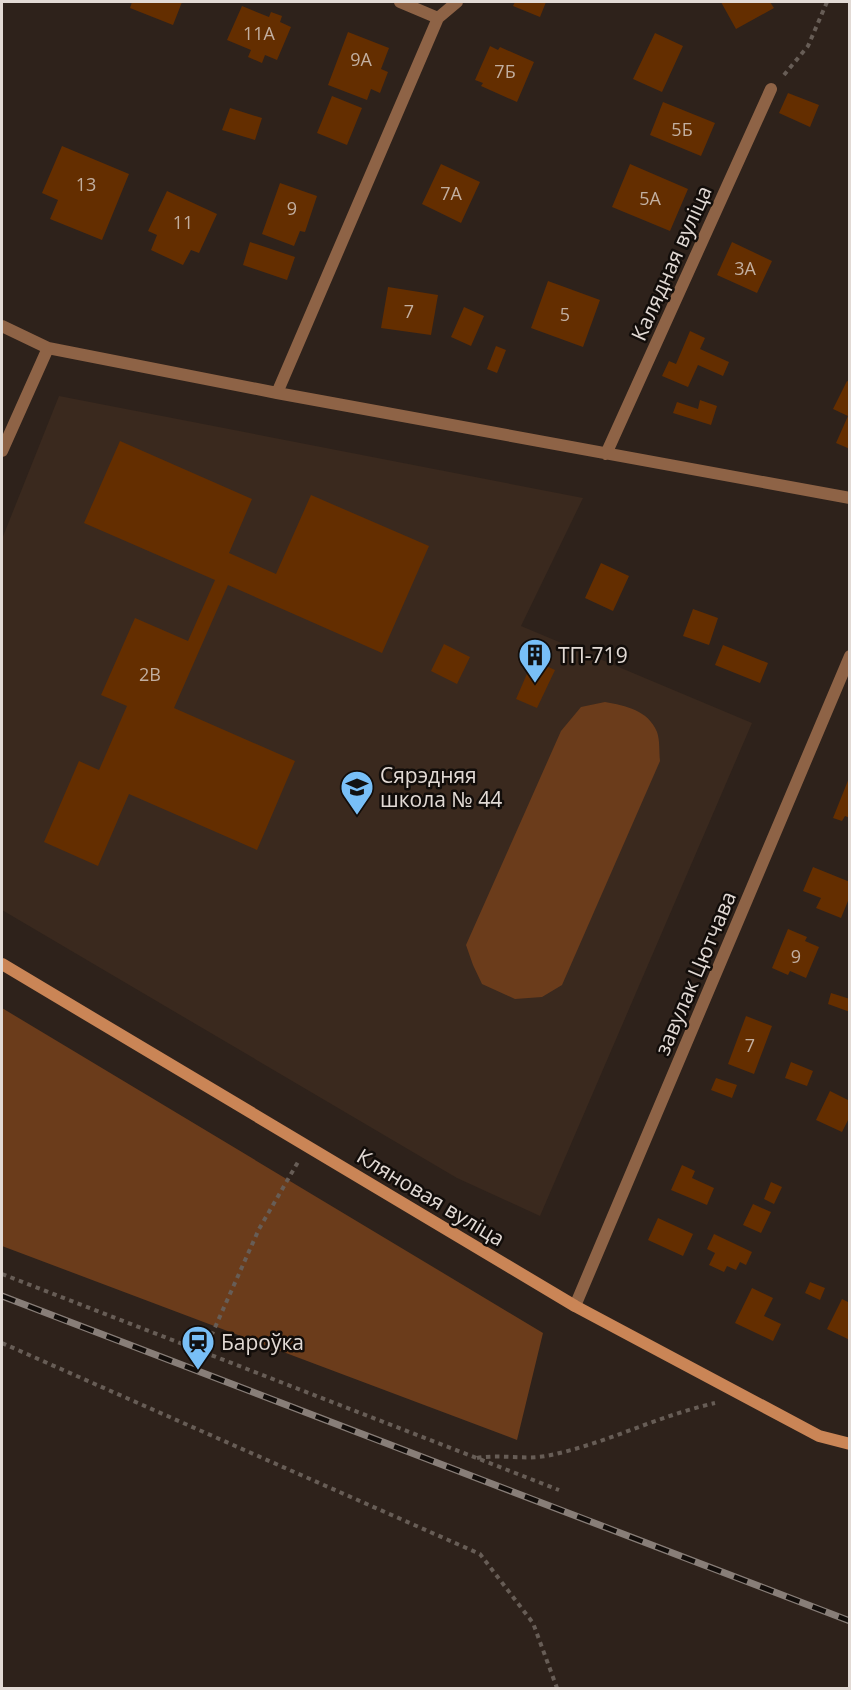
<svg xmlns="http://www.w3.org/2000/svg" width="851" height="1690" font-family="'Open Sans',sans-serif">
<rect width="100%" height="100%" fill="#2e221b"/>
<path fill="#3a291e" d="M59,396L583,498L521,626L752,723L540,1216L457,1178L2,910V539Z"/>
<path fill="#6b3c1b" d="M605,702C626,706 648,710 657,732C660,740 659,752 660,761L562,985L542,997L515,999L482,984L473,965L466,945L561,731L581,707Z
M2,1008L543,1333L517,1440L2,1246Z"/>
<path fill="#642e00" d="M132,2H182L173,25L130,8Z
M515,2H546L540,17L513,6Z
M721,2H770L774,8L736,29Z
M242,6L269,17L271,12L282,16L280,22L291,27L277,60L265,55L262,63L248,57L251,50L227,40Z
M348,32L389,48L381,69L388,72L380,93L371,89L367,100L328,85Z
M655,33L683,46L662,92L633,79Z
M490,46L498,50L500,47L534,62L517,102L481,86L483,83L475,80Z
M788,93L819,105L810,127L779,113Z
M332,96L362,108L347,145L317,133Z
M663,102L715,123L701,156L650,135Z
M230,108L262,118L255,140L222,130Z
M62,146L129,174L102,240L50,219L58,200L42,193Z
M441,164L480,182L461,223L422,204Z
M630,164L688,189L670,231L612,207Z
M280,183L317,196L305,232L300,231L294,246L262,234Z
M167,191L217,214L199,253L191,250L183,265L151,250L157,235L148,231Z
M250,242L295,257L287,280L243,265Z
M732,242L772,261L757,293L717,275Z
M548,281L600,300L583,347L531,328Z
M388,287L438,295L431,335L381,328Z
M464,307L484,316L471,346L451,337Z
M690,331L705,338L700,349L729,362L723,376L698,365L688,387L662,376L669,361L676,364Z
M496,346L506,350L497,373L487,369Z
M847,381L850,382V449L836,443L848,416L833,409Z
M700,400L717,406L711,425L673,413L677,402L698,409Z
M120,441L252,499L229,553L276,574L311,495L429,546L382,653L228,585L174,708L295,761L257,850L129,794L98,866L44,842L79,761L99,770L127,706L101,695L135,618L188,641L215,580L84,523Z
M601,563L629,576L613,611L585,598Z
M693,609L718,618L709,645L683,636Z
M444,644L470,657L457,684L431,671Z
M723,645L768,663L760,683L715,665Z
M533,660L555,670L537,708L516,699Z
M849,778L850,818L845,816L842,821L833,818Z
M813,867L850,882V896L841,918L816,908L821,898L803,891Z
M788,929L807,937L805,941L819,947L806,978L790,971L788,975L772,968Z
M831,993L850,999V1012L828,1004Z
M746,1016L772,1026L754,1074L728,1064Z
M791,1062L813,1071L807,1086L785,1078Z
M716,1078L737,1085L732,1098L711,1090Z
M830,1091L850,1101V1121L848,1120L842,1132L816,1120Z
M682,1165L695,1171L692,1178L714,1188L707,1205L671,1190Z
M771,1182L782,1187L774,1204L764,1199Z
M753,1204L771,1212L761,1233L743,1225Z
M658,1218L693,1234L683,1256L648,1240Z
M714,1234L752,1252L746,1265L740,1262L736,1270L727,1266L724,1272L709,1265L715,1253L707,1249Z
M810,1282L825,1288L820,1300L805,1293Z
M752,1288L773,1298L764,1316L781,1324L773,1341L735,1323Z
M842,1299L850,1303V1340L827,1329Z"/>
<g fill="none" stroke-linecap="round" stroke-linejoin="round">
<path stroke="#675d56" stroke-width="4" stroke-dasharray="4.5 4.5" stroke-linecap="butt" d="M784,75L808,46L827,2
M2,1274L559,1490
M2,1343L480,1554L533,1623L557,1688
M204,1352L259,1229L298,1162
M477,1458C500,1454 524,1460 546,1456C603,1445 657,1416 715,1403"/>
<path stroke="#8e6346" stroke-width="12" d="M400,2L438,18
M2,326L48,348L277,393L850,498
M277,393L438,18L457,2
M2,451L48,348
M606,454L771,89
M575,1306L850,656"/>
<path stroke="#ca8556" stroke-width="12" d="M2,964L575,1306L819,1436L850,1444"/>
<g stroke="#887e78" stroke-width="7">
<path id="rail" d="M2,1296L850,1621"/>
</g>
<use href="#rail" stroke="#120d0a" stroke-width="4.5" stroke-dasharray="14" stroke-linecap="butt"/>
</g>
<defs>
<g id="building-pin" transform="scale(1.725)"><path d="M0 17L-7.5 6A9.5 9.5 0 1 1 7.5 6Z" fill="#78bff7" stroke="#120d0a"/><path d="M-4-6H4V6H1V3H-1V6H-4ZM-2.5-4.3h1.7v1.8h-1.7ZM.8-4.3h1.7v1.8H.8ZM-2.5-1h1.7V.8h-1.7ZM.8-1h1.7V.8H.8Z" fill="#111"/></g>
<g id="school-pin" transform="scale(1.725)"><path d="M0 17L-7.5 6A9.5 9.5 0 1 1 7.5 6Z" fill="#78bff7" stroke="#120d0a"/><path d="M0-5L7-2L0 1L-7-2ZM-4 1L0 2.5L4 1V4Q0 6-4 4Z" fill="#111"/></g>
<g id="station-pin" transform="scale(1.725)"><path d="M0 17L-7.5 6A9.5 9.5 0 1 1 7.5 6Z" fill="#78bff7" stroke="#120d0a"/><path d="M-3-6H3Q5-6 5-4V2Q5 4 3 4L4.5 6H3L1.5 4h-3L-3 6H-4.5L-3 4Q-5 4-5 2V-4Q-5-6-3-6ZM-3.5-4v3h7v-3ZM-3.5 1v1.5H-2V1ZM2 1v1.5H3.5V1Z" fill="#111"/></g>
</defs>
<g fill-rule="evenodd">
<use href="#building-pin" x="535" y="655"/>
<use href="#school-pin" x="357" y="787"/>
<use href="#station-pin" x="198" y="1342"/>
</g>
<g text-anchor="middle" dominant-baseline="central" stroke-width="5" stroke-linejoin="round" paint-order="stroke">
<g font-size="18" fill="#c2afa0">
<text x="259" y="33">11А</text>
<text x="361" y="59">9А</text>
<text x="505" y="71">7Б</text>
<text x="682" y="129">5Б</text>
<text x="86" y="184">13</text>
<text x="451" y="193">7А</text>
<text x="650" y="198">5А</text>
<text x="292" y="208">9</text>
<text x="183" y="222">11</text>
<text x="745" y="268">3А</text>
<text x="409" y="311">7</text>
<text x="565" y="314">5</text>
<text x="150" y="674">2В</text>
<text x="796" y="956">9</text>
<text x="750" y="1045">7</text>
</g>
<g font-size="21" fill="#e2dad5" stroke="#120d0a">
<text transform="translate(671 263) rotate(-66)">Калядная вуліца</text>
<text transform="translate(695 973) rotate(-67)">завулак Цютчава</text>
<text transform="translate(431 1197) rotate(31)">Кляновая вуліца</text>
</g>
<g font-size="21" fill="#e2dad5" stroke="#120d0a" text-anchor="start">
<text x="558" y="655">ТП-719</text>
<text x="380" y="775">Сярэдняя<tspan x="380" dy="24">школа № 44</tspan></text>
<text x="221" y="1342">Бароўка</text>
</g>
</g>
<rect width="851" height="1690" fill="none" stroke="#e2dad5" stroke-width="6"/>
</svg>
